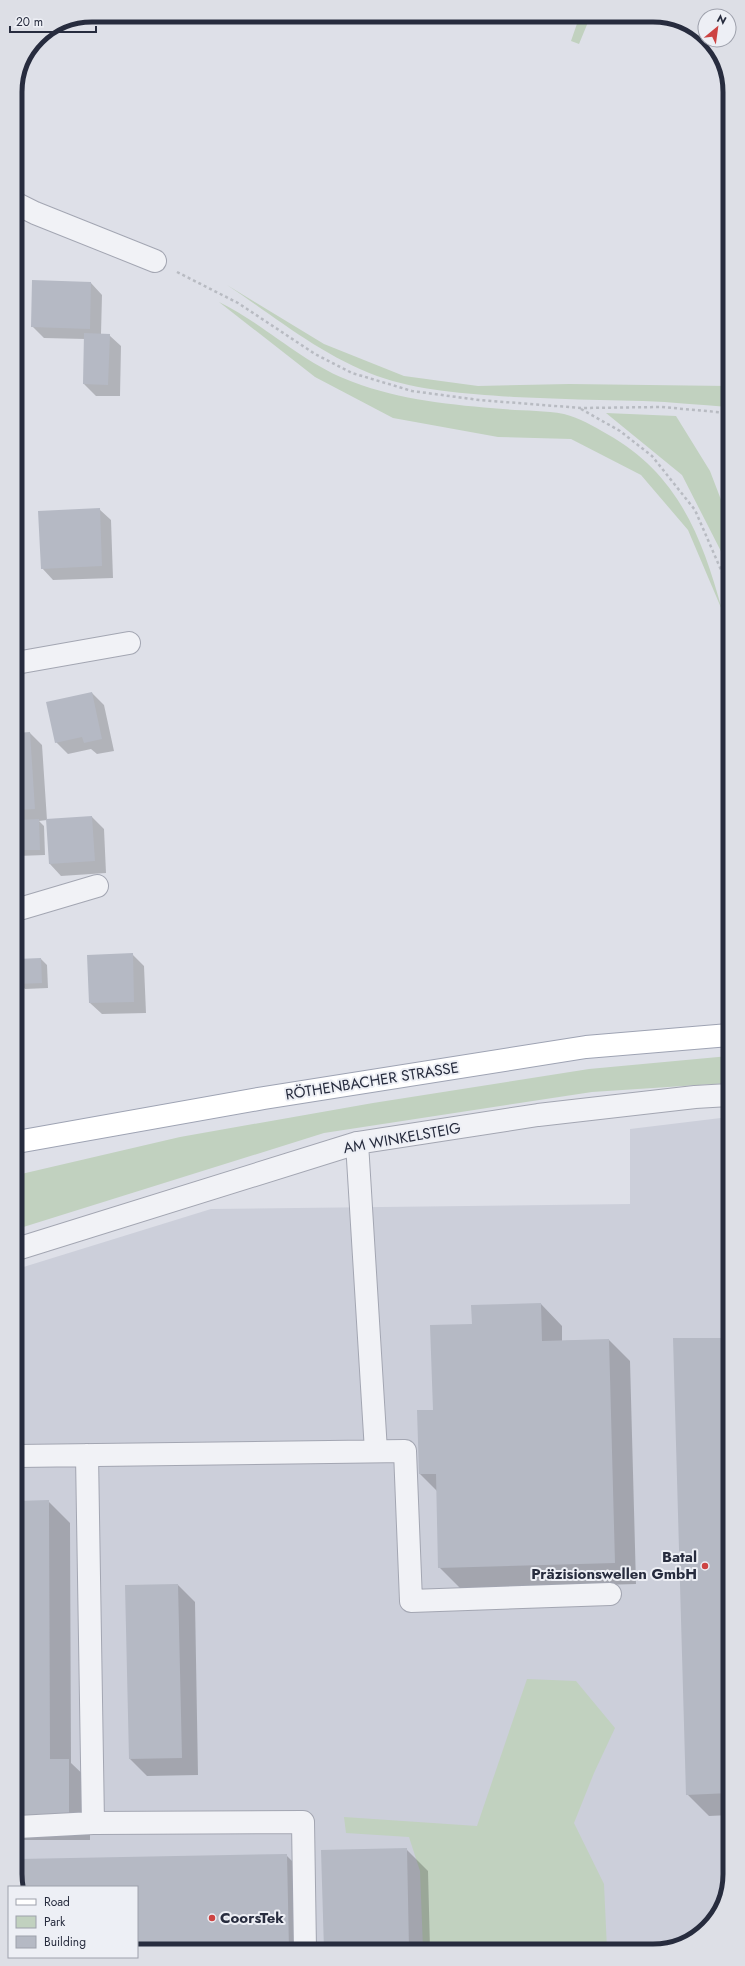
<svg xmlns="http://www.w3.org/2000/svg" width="745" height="1966" font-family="Jost,sans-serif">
<rect width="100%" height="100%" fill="#dee0e8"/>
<path fill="#cccfda" d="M729,1117L730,1874L714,1921L673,1948L137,1951V1887H18L17,1269L211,1209L630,1204V1129Z"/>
<path fill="#c1d1bf" d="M580,15H591L579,44L571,41Z
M227,285L324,344L404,376L478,386L569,384L728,386V407C700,405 672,402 643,401C600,400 557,399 514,397C469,394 419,391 377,376C322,356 275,317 227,285Z
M219,302C266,325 303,364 353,382C400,400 453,405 503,409C523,411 544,410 564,414C580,418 593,426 607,434C677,473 702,536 722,610L688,530L641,475L571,439L498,437L393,418L315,377Z
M606,413L676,416L710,471L728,518V565L682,475Z
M729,1056V1083L592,1092L324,1133L17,1229V1175L180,1137L373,1103L589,1069Z
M527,1679L576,1681L615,1728L594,1773L574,1823L604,1884L607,1949H423L420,1871L409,1837L346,1833L344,1817L477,1826Z"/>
<path fill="#0003" d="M91,283L102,295L101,334L109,335L121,346L120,396H96L84,384L85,339L44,338L32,326Z
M99,509L111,520L113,578L53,580L42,568Z
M92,693L104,705L114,751L97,754L91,749L68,754L56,742Z
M30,733L42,745L47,820L92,817L104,829L106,873L61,876L50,864L47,820L39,821L44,826L45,855L18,856L16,854V821H21L16,816V734Z
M132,954L144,966L146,1013L102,1014L90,1003Z
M41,959L47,965L48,988L25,989L19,983Z
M541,1304L562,1326V1341L609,1340L630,1361L636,1584L461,1589L439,1567L437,1491L420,1474L434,1411L473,1325Z
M674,1339H729L730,1815L709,1816L687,1794Z
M48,1501L70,1523L71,1763L90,1781V1840H18L17,1502Z
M178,1585L195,1602L198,1775L147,1776L130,1759Z
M406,1849L428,1871L430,1949L325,1950Z
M286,1855L308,1877L309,1950L137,1951V1887H18V1860Z"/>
<path fill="#b5b9c4" d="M32,280L91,282L90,329L31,327Z
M84,333L110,334L108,385L83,384Z
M100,508L102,566L41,569L38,511Z
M92,692L102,739L84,743L82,737L55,743L46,702Z
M30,732L35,809L16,810V733Z
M92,816L95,861L49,864L46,819Z
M39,819L40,850H16V820Z
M133,953L134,1002L89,1003L87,955Z
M41,958L42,983L18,984L17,959Z
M541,1303L542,1341L609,1339L615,1563L438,1568L436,1474H419L417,1410H433L430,1325L472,1324L471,1305Z
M673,1338H729L730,1793L686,1795Z
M49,1500L50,1759H69V1819H18L17,1501Z
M178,1584L182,1758L129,1759L125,1585Z
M407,1848L409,1949L324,1950L321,1850Z
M287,1854L289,1950L137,1951V1887H18V1859Z"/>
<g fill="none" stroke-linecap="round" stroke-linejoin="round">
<g stroke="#a3a6b2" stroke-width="24">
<path id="minor" d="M15,203L35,213L155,261
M16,663L129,643
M16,910L97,886
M357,1143L376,1451
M17,1249L357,1143L538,1115L695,1097L729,1095
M87,1455L93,1823L303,1822L305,1950
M17,1456L405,1451L411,1601L610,1594
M18,1827L93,1823"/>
</g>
<g stroke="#9ea3b3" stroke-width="24">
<path id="major" d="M17,1142L264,1098L586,1047L729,1035"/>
</g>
<path stroke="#b8bbc2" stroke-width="2.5" stroke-dasharray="3 3" stroke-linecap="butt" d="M177,272L238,303L315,354L352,373L412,391L479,400L581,408L662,407L728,413
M581,409L620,431L652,456L695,510L728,586"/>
<use href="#minor" stroke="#f1f2f6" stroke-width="22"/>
<use href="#major" stroke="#fff" stroke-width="22"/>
</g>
<g fill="#cd4443" stroke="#edeff5" stroke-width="1.5">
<circle cx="705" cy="1566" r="4"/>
<circle cx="212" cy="1918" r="4"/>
</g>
<g text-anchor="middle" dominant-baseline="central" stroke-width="4" stroke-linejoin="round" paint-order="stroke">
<g font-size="15" fill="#272c3e" stroke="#edeff5">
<text transform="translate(372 1081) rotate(-9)">RÖTHENBACHER STRASSE</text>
<text transform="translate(402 1138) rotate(-10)">AM WINKELSTEIG</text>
</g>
<g font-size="15" font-weight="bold" fill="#272c3e" stroke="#edeff5" text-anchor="end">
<text x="697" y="1557">Batal<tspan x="697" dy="17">Präzisionswellen GmbH</tspan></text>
<text x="220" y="1918" text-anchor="start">CoorsTek</text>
</g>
</g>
<path d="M0 0H745V1966H0ZM92 22H653A70 70 0 0 1 723 92V1874A70 70 0 0 1 653 1944H92A70 70 0 0 1 22 1874V92A70 70 0 0 1 92 22Z" fill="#dddfe6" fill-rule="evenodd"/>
<path fill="none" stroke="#272c3e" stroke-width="5" d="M92 22H653A70 70 0 0 1 723 92V1874A70 70 0 0 1 653 1944H92A70 70 0 0 1 22 1874V92A70 70 0 0 1 92 22Z"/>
<rect x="8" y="1886" width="130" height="72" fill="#edeff5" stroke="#9ea1ac"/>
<rect x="16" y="1899" width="20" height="6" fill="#ffffff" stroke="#9ea1ac"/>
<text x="44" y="1906" font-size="12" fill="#272c3e">Road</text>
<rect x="16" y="1916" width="20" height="12" fill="#c1d1bf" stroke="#9ea1ac"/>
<text x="44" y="1926" font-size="12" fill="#272c3e">Park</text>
<rect x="16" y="1936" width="20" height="12" fill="#b5b9c4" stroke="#9ea1ac"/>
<text x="44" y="1946" font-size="12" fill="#272c3e">Building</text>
<g transform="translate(717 28) rotate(29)"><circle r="19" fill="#edeff5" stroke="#9ea1ac"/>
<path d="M0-3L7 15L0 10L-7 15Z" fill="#cd4443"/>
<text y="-6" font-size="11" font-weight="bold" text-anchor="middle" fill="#272c3e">N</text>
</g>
<path d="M10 26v6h86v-6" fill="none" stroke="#272c3e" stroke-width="2"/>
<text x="16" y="26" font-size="12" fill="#272c3e" stroke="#edeff5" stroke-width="3" paint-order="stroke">20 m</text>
</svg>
